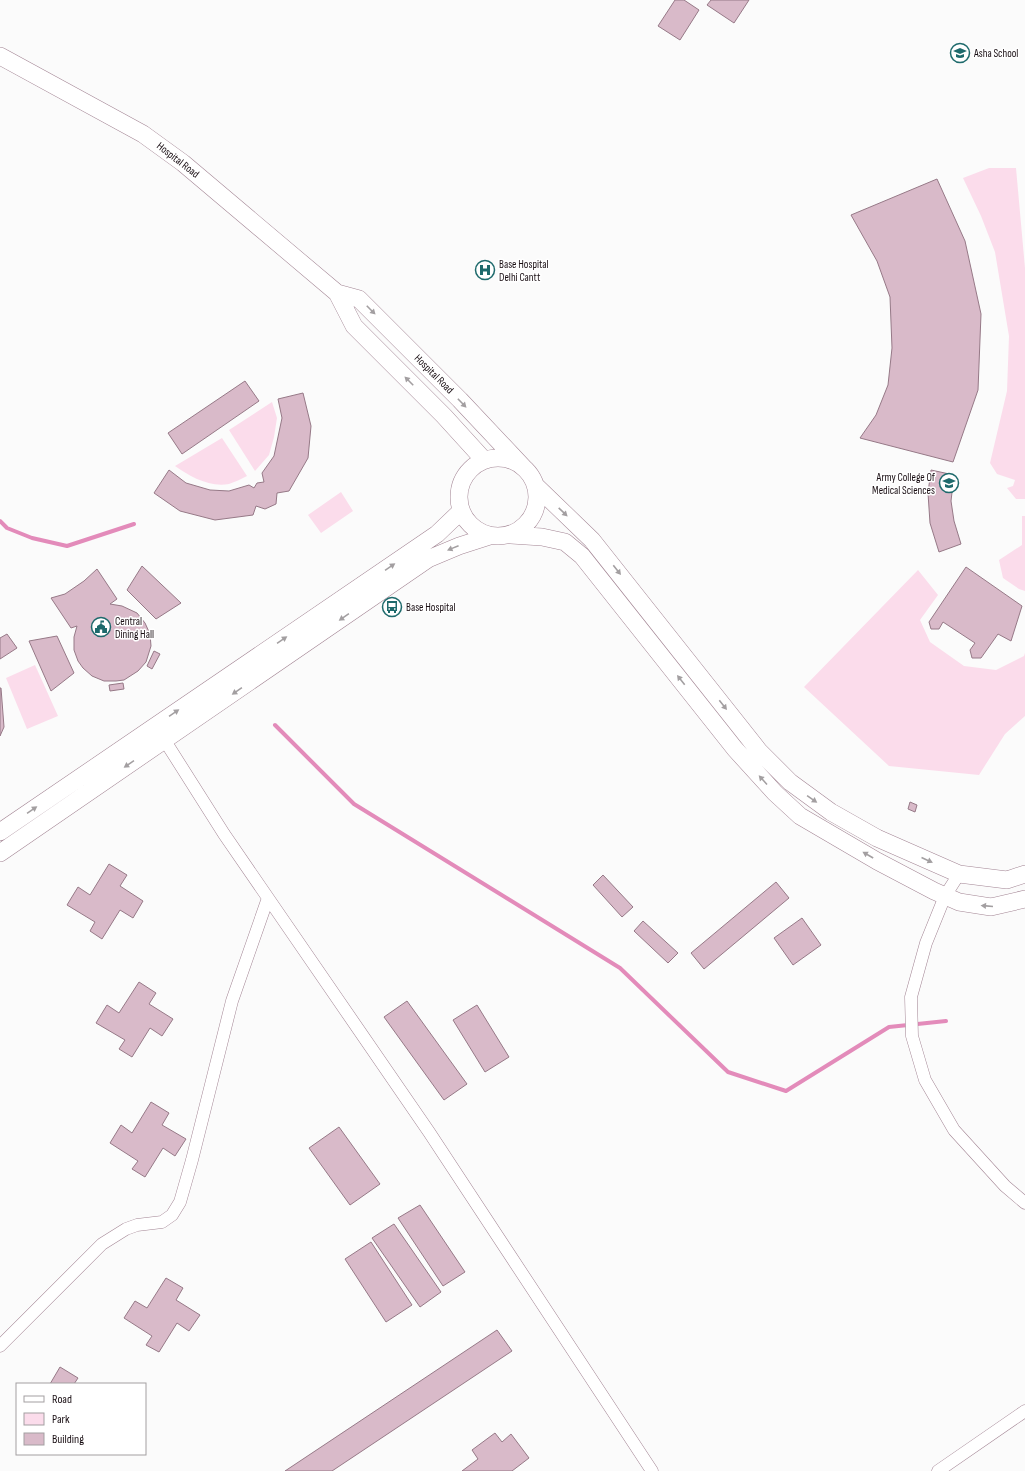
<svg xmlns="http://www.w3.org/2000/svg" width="1025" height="1471" font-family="'Sofia Sans Condensed',sans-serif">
<rect width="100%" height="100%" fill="#fbfbfb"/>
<path fill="#fbdceb" d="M989,168H1016L1025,268V499H1016L1007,488L1013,486L1015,480L997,474L990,463L1007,391L1009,336L995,252L981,216L963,178Z
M272,402L277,418L274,437L269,455L255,471L229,430Z
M222,438L247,476C241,479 235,482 229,484C210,488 189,476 175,466Z
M341,492L353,511L321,533L308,515Z
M1022,516H1025V591L1019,589L1003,578L999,560L1022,545Z
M918,570L938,595L920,620L930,642L964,666L996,670L1024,656L1025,653V716L1005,734L979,775L889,766L804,687Z
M35,665L58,716L27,729L6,678Z"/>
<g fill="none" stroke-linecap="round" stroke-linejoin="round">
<path stroke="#e38bba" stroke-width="4" d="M0,521L7,528L32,538L67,546L134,524
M275,725L354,804L620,968L728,1072L786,1091L889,1027L946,1021"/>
</g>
<path fill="#d9bac9" stroke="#967987" d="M675,0H684L699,10L680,40L658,26Z
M711,0H749L734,23L707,5Z
M937,179L965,241L981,314L978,390L953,462L860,438L876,415L888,385L892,348L890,297L877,261L851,215Z
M245,381L259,401L182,454L168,433Z
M303,393L311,426L308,458L289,491L277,493L276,504L265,509L256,506L253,515L215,520L180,511L154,493L169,470L186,483L210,490L229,491L249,485L254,488L257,483L264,482L262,473L274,456L282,418L278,399Z
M931,470L954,475L951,501L954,521L961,544L939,552L930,523L928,493Z
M142,566L181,603L156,619L127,590Z
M966,567L1022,606L1011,641L998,634L981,658H972L970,650L975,643L943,622L939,629H931L929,622Z
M97,569L117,599L110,604L122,606L137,613L145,623L150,634L151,646L146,662L138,671L124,680L116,681H104L92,676L83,668L78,661L74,650V637L77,626L71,628L51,598L65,594L84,581Z
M7,634L17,648L0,659V638Z
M57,636L74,673L51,691L29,641Z
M154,651L160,654L152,669L147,666Z
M123,683L124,689L110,691L109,685Z
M0,688H1L4,727L0,736Z
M910,802L917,805L915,812L908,809Z
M109,864L127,875L120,886L143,901L133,918L120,910L102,939L90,931L95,922L67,905L78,887L90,895Z
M603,875L633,907L622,917L593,885Z
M776,882L789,898L704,969L691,953Z
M802,918L821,945L793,965L774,938Z
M643,921L678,953L668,963L634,931Z
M139,982L156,993L149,1004L173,1019L162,1036L150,1028L132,1057L119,1049L125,1040L96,1023L107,1005L119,1013Z
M407,1001L467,1084L444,1100L384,1017Z
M477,1005L509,1057L485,1072L453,1020Z
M151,1102L169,1113L162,1125L186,1139L175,1156L163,1148L145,1177L132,1169L138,1161L110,1143L121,1125L132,1133Z
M339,1127L380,1184L350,1205L309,1148Z
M420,1205L465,1272L443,1286L398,1218Z
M394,1224L441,1292L420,1307L372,1238Z
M371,1242L412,1305L386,1322L345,1259Z
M166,1278L183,1288L176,1300L200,1315L189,1331L177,1323L159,1352L146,1345L152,1336L124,1318L135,1301L147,1308Z
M497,1330L512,1351L332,1471H285Z
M60,1367L78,1378L74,1384H50Z
M495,1433L502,1442L511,1434L529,1458L512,1471H462L478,1459L472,1450Z"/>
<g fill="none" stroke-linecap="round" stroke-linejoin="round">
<g stroke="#a38594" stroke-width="13">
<path id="street" d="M160,733L224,834L429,1132L652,1471
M959,874L945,896L926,943L911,997L912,1036L925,1080L954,1130L1005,1186L1025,1203
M0,1346L102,1244L126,1229L137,1225L162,1222L172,1215L180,1202L192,1160L232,1001L268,898
M938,1471L1025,1411"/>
</g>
<g stroke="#a38594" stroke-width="18">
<path id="secondary" d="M0,56L143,134L183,163L337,293L354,326L444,416L484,460
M337,293L359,299L460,400L524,468
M459 497a39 39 0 1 1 78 0a39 39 0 1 1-78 0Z
M535,485L592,540L759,751L790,782L831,812L877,838L959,874L1007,880L1025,874
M511,535L542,537L565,542L582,556L735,749L775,793L800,816L877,861L934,891L959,902L991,907L1025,899
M0,832L437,534L461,511
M0,853L428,559L459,546L490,536"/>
</g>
<use href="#street" stroke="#fff" stroke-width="12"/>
<use href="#secondary" stroke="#fff" stroke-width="17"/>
</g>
<defs><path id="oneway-solid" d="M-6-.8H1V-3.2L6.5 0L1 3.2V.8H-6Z"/></defs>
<g fill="#a39fa1">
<use href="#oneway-solid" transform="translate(371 310) rotate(45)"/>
<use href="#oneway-solid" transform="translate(409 381) rotate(-135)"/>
<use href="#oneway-solid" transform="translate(462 403) rotate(46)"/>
<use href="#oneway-solid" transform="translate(563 512) rotate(44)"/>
<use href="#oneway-solid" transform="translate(453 548) rotate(158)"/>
<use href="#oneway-solid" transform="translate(390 567) rotate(-34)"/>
<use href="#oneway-solid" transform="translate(617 570) rotate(52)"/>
<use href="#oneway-solid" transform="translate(344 617) rotate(145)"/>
<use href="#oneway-solid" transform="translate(282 640) rotate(-34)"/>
<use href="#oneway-solid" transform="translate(681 680) rotate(-128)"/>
<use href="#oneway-solid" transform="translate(237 691) rotate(145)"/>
<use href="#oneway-solid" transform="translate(723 705) rotate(52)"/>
<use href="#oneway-solid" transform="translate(174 713) rotate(-34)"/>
<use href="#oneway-solid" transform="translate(129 764) rotate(146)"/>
<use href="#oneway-solid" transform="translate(763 780) rotate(-132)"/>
<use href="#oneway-solid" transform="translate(812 799) rotate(35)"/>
<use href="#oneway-solid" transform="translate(32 810) rotate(-34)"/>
<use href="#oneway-solid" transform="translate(868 855) rotate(-150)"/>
<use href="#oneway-solid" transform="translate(927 860) rotate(24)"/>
<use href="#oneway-solid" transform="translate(987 906) rotate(-175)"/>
</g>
<defs>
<g id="school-ring" transform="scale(1)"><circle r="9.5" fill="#fff" stroke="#1e6a6c" stroke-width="1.5"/><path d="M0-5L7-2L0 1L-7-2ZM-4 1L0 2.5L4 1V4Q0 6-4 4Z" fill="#1e6a6c"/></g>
<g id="hospital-ring" transform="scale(1)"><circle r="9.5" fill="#fff" stroke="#1e6a6c" stroke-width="1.5"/><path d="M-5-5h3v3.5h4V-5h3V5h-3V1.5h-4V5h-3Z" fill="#1e6a6c"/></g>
<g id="university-ring" transform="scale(1)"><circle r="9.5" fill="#fff" stroke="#1e6a6c" stroke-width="1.5"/><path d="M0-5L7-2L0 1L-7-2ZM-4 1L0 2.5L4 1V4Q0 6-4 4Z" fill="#1e6a6c"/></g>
<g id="bus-ring" transform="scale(1)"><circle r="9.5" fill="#fff" stroke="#1e6a6c" stroke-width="1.5"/><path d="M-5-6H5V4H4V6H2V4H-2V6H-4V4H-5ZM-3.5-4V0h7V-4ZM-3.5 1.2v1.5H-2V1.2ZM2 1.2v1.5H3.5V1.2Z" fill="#1e6a6c"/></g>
<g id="civic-ring" transform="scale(1)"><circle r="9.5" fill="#fff" stroke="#1e6a6c" stroke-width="1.5"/><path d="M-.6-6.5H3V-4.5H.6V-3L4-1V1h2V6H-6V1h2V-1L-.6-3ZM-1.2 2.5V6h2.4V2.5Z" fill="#1e6a6c"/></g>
</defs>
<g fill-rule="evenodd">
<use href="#school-ring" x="960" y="53"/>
<use href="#hospital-ring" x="485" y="270"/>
<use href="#university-ring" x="949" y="483"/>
<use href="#bus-ring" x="392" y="607"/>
<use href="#civic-ring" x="101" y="627"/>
</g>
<g text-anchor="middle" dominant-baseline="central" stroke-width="3" stroke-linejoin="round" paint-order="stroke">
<g font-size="11" fill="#190e13" stroke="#fff" text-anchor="start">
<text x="974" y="53">Asha School</text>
<text x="499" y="264">Base Hospital<tspan x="499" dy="13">Delhi Cantt</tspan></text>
<text x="935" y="477" text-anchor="end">Army College Of<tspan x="935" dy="13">Medical Sciences</tspan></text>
<text x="406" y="607">Base Hospital</text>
<text x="115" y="621">Central<tspan x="115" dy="13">Dining Hall</tspan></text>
</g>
<g font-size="11" fill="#190e13" stroke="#fff">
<text transform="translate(178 160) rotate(38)">Hospital Road</text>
<text transform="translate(434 374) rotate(45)">Hospital Road</text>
</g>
</g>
<rect x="16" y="1383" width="130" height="72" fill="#ffffff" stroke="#a39fa1"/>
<rect x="24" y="1396" width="20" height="6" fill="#ffffff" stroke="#a39fa1"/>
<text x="52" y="1403" font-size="12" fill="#190e13">Road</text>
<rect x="24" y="1413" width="20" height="12" fill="#fbdceb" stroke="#a39fa1"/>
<text x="52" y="1423" font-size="12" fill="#190e13">Park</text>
<rect x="24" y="1433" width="20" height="12" fill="#d9bac9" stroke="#a39fa1"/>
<text x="52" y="1443" font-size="12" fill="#190e13">Building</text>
</svg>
